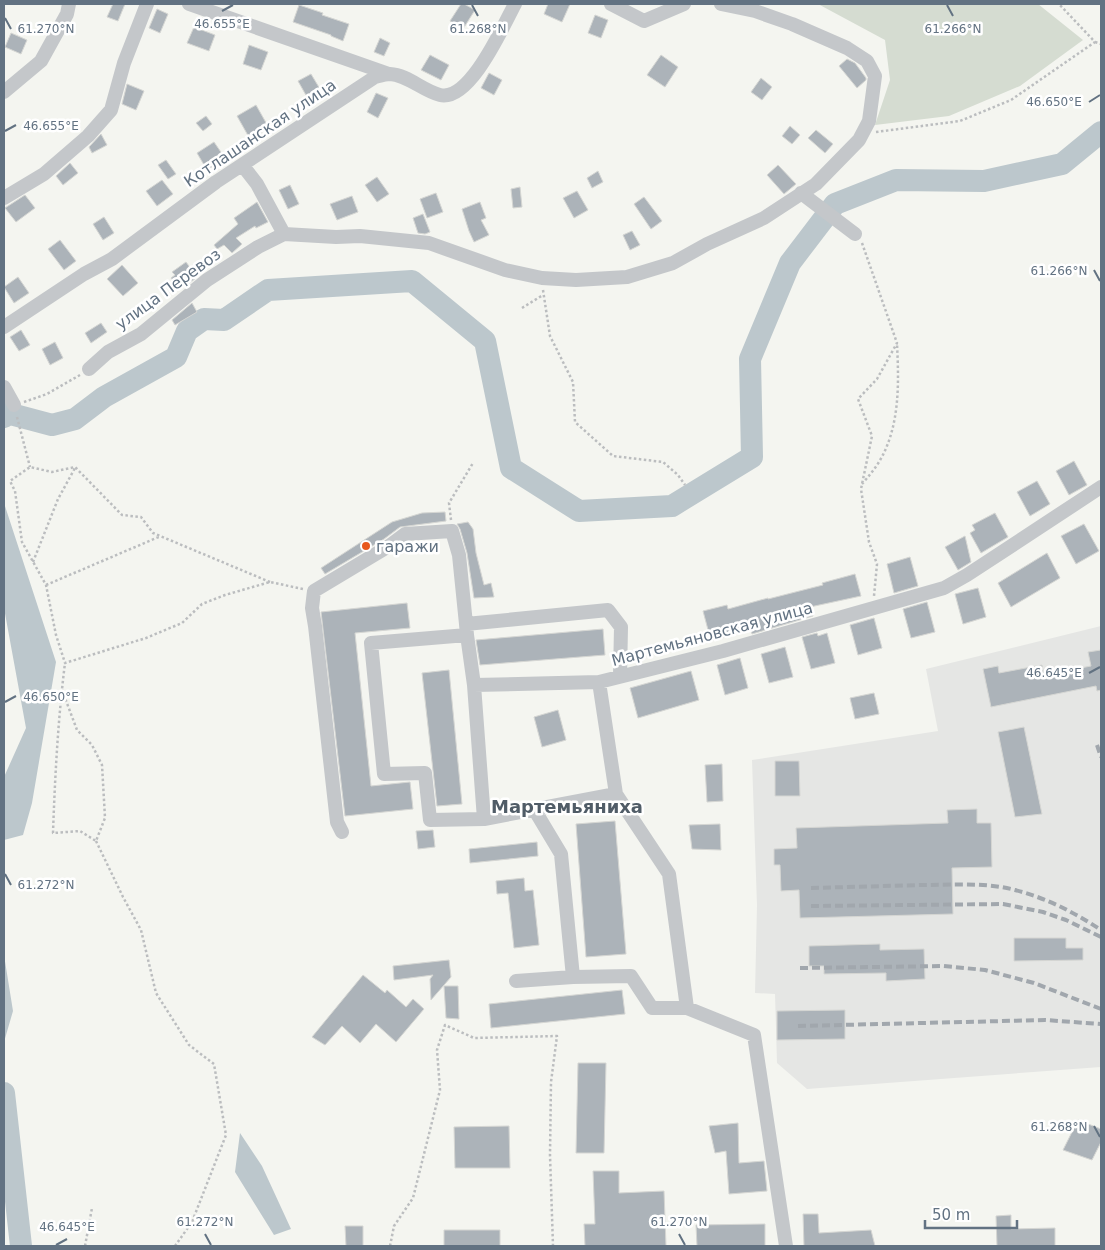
<svg xmlns="http://www.w3.org/2000/svg" width="1105" height="1250" font-family="'DejaVu Sans',sans-serif">
<rect width="100%" height="100%" fill="#f4f5f0"/>
<path fill="#e5e6e4" d="M1101,626V1067L807,1089L777,1063L775,994L755,993L757,905L752,760L938,731L926,669Z"/>
<path fill="#d5dcd1" d="M818,4H1038L1083,40L1020,86L949,116L875,125L890,80L885,40Z"/>
<path fill="#bcc7cc" d="M4,503L56,662L32,803L23,835L4,840V777L26,728L4,608Z
M4,955L13,1011L4,1042Z
M240,1133L262,1166L291,1229L274,1235L235,1172Z"/>
<g fill="none" stroke-linecap="round" stroke-linejoin="round">
<path stroke="#bcc7cc" stroke-width="22" d="M4,417L7,413L52,425L75,419L104,397L176,357L187,331L204,319L224,320L268,290L412,281L485,341L511,468L579,511L672,506L752,457L750,359L790,263L835,204L896,180L984,181L1062,164L1101,132
M4,1093L21,1246"/>
</g>
<path fill="#acb3b9" stroke="#d5d6d3" d="M113,4H125L118,21L107,17Z
M461,4H464L475,10L463,29L450,21Z
M548,4H570L562,22L544,14Z
M299,5L323,13L322,15L349,24L343,41L331,36V35L293,22Z
M157,9L168,14L160,33L149,28Z
M595,15L608,20L601,38L588,33Z
M194,27L215,35L209,51L187,43Z
M11,33L27,40L21,54L5,47Z
M380,38L390,43L384,56L374,52Z
M249,45L268,52L261,70L243,64Z
M430,55L449,65L441,80L421,70Z
M661,55L678,67L665,87L647,75Z
M847,59L855,63L866,78V80L857,88L839,66Z
M489,73L502,80L494,95L481,88Z
M311,74L320,89L307,97L298,81Z
M761,78L772,87L762,100L751,92Z
M127,84L144,91L136,110L122,104Z
M376,93L388,98L378,118L367,112Z
M256,105L269,128L250,139L237,116Z
M206,116L212,124L203,131L196,123Z
M790,126L800,135L792,144L782,136Z
M816,130L833,144L825,153L808,138Z
M101,134L107,145L92,153L89,147Z
M214,142L225,158L207,170L197,153Z
M166,160L176,174L168,179L158,165Z
M70,163L78,173L63,185L56,176Z
M778,165L796,184L784,194L767,175Z
M598,171L603,182L592,188L587,178Z
M377,177L389,194L377,202L365,185Z
M162,180L173,194L157,206L146,191Z
M290,185L299,204L288,209L279,190Z
M520,187L522,207L513,208L511,189Z
M577,191L588,210L574,218L563,198Z
M436,193L443,212L427,218L420,199Z
M25,195L35,208L16,222L5,208Z
M352,196L358,212L337,220L330,204Z
M644,197L662,221L651,229L634,204Z
M257,202L268,222L256,228L255,226L236,238L242,244L232,253L224,245L217,249L214,245L238,224L234,218Z
M480,202L486,218L481,220L489,235L474,242L469,231L462,209Z
M423,214L430,232L425,234L418,233L413,218Z
M104,217L114,233L103,240L93,224Z
M632,231L640,245L630,250L623,235Z
M60,240L76,261L64,270L48,249Z
M186,262L197,277L185,287L182,283L177,286L171,278L175,275L172,272Z
M122,265L138,283L123,296L107,279Z
M18,277L29,293L14,303L4,287Z
M192,303L197,312L175,325L172,320Z
M101,323L107,332L91,343L85,333Z
M21,330L30,345L19,351L10,337Z
M55,342L63,358L50,365L42,349Z
M1074,461L1087,485L1069,495L1056,471Z
M1037,481L1050,504L1030,516L1017,492Z
M445,512L446,521L400,527L384,539L325,574L321,568L392,522L422,513Z
M995,513L1008,537L981,553L970,533L975,530L972,525Z
M468,522L473,529L476,553L484,585L491,583L494,597L474,598L467,553L460,529L457,524Z
M1084,524L1099,551L1076,564L1061,536Z
M965,536L971,562L958,570L945,547Z
M1047,553L1060,578L1011,607L998,583Z
M910,557L918,586L894,593L887,564Z
M855,574L861,596L810,607L813,616L752,634L751,630L711,641L703,611L727,605L728,609L768,598V599L823,585L822,583Z
M978,588L986,617L963,624L955,594Z
M927,602L935,632L911,638L903,609Z
M407,603L410,628L355,633L371,786L410,782L413,809L345,816L321,612Z
M874,618L882,648L858,655L850,625Z
M603,629L605,655L480,665L476,640Z
M817,633L818,636L827,633L835,663L811,669L802,637Z
M785,647L793,677L769,683L761,654Z
M1101,650V690L1097,691L1096,686L991,707L983,669L998,666L999,673L1042,665L1044,675L1091,666L1088,652Z
M740,658L748,688L725,695L717,665Z
M449,670L462,804L437,806L422,673Z
M691,671L699,700L638,718L630,688Z
M874,693L879,714L855,719L850,698Z
M558,710L566,740L542,747L534,717Z
M1024,727L1042,814L1015,817L998,732Z
M775,761H799L800,796H775Z
M722,764L723,801L707,802L705,765Z
M977,809V823H991L992,867L952,868L953,914L800,918L799,890L781,891L780,865H774V849L797,848L796,828L948,823L947,810Z
M615,821L626,954L586,957L576,824Z
M720,824L721,850L692,849L689,825Z
M433,830L435,847L418,849L416,831Z
M537,842L538,856L470,863L469,849Z
M524,878L525,891L533,890L539,945L514,948L508,893L497,894L496,881Z
M1014,938H1066V948H1083V960L1014,961Z
M880,944V950L924,949L925,979L886,981V973L824,974V966H809V946Z
M449,960L451,977L431,1000L430,979L433,975L394,980L393,966Z
M363,975L385,993L387,990L406,1007L413,999L424,1009L396,1042L376,1024L360,1043L342,1026L325,1045L312,1037Z
M444,986H458L459,1019L446,1018Z
M622,990L625,1014L491,1028L489,1004Z
M845,1010V1039L777,1040V1011Z
M578,1063H606L604,1153H576Z
M1078,1120L1101,1129V1142L1092,1160L1063,1150Z
M738,1123L739,1163L764,1161L767,1191L729,1194L726,1151L715,1153L709,1126Z
M509,1126L510,1168H455L454,1127Z
M593,1171H619V1193L664,1191L666,1246H585L584,1224H595Z
M803,1214H818L819,1233L871,1230L875,1246H804Z
M1011,1215V1229L1055,1228V1246H997L996,1216Z
M765,1224V1246H697L696,1225Z
M345,1226H363V1246H346Z
M444,1230H500V1246H444Z"/>
<g fill="none" stroke-linecap="round" stroke-linejoin="round">
<path stroke="#bbbdbf" stroke-width="2.5" stroke-dasharray="2.5 2.5" stroke-linecap="butt" d="M1095,42L1101,44
M876,132L960,121L1011,100L1095,42L1059,4
M862,243L897,343L877,379L858,399L872,436L861,489L869,542L877,564L874,596
M543,290L550,336L573,382L575,422L613,456L663,462L678,475L685,485
M522,308L543,295
M24,402L47,394L80,375
M17,417L30,467
M862,484C868,477 874,470 879,462C900,427 899,384 897,344
M451,520L449,503L473,463
M33,562L58,499L75,468
M270,582L153,533L141,517L122,515L75,467L52,472L30,467L10,481L15,491L22,542L46,585L56,635L65,663L146,638L182,623L202,604L225,595L270,582L303,589
M46,585L161,536
M62,690L77,730L92,745L102,765L105,818L96,841L80,831L53,833C55,776 58,719 65,663
M96,841L123,897L141,930L156,993L189,1045L214,1064L226,1135L192,1222L175,1246
M85,1246L92,1208
M390,1246L394,1226L413,1198L440,1090L437,1050L445,1025L474,1038L557,1036L551,1082L550,1155L553,1246"/>
<path stroke="#c4c7ca" stroke-width="14" d="M189,4L389,74
M611,4L644,21L684,4
M4,92L41,61L67,14L69,4
M243,166L257,184L284,234
M801,193L855,234
M4,198L44,174L88,136L111,110L124,63L147,4
M4,327L84,274L112,259L216,182L375,77C379,76 385,74 390,74C408,75 423,91 440,95C470,102 503,26 515,4
M89,369L108,352L141,334L207,280L258,247L284,234L336,237L360,236L429,243L505,270L542,278L576,280L627,277L673,263L707,244L764,218L816,184L859,140L869,121L875,76L867,61L847,48L792,24L755,11L721,4
M4,387L14,405
M467,635L474,685
M599,682L474,685L484,819L430,820L425,773L384,774L371,643L467,635L466,624L608,610L621,627L620,676
M534,809L561,854L573,977L631,976L652,1008H687
M484,819L616,794
M342,832L337,822L315,626L312,608L314,591L389,546L405,534L452,531L459,555L466,624
M516,981L573,977
M786,1246L754,1035L687,1008L669,874L616,794L599,682L723,651L944,588L967,575L1101,487"/>
<path stroke="#a1a7ad" stroke-width="4" stroke-dasharray="8 4" stroke-linecap="butt" d="M1097,745L1101,757
M811,888C848,887 885,886 923,885C953,885 985,882 1015,890C1046,898 1074,912 1101,930
M811,906L1003,904L1043,912L1066,920L1101,937
M800,968L943,966L985,970L1034,983L1101,1009
M798,1026L1045,1020L1101,1024"/>
</g>
<path fill="none" stroke="#627282" stroke-width="2" d="M472,5L478,16M947,5L953,16M222,11L233,5M5,18L11,29M1089,102L1100,95M5,131L16,125M1094,270L1100,281M1089,673L1100,667M5,702L16,696M5,874L11,885M1094,1126L1100,1137M205,1234L211,1245M679,1234L685,1245M56,1245L67,1239"/>
<circle fill="#e8581d" stroke="#fff" stroke-width="2" cx="366" cy="546" r="5"/>
<g text-anchor="middle" dominant-baseline="central" stroke-width="5" stroke-linejoin="round" paint-order="stroke">
<g font-size="16" fill="#627282" stroke="#fff">
<text transform="translate(260 133) rotate(-34)">Котлашанская улица</text>
<text transform="translate(168 289) rotate(-36)">улица Перевоз</text>
<text transform="translate(712 634) rotate(-15)">Мартемьяновская улица</text>
</g>
<g font-size="16" fill="#627282" stroke="#fff" text-anchor="start">
<text x="376" y="546">гаражи</text>
</g>
<g font-size="18" font-weight="bold" fill="#505c67" stroke="#fff">
<text x="567" y="806">Мартемьяниха</text>
</g>
</g>
<g font-size="12" text-anchor="middle" fill="#627282" stroke="#fff" stroke-width="5" stroke-linejoin="round" paint-order="stroke">
<text x="222" y="28">46.655°E</text>
<text x="478" y="33">61.268°N</text>
<text x="953" y="33">61.266°N</text>
<text x="46" y="33">61.270°N</text>
<text x="1054" y="106">46.650°E</text>
<text x="51" y="130">46.655°E</text>
<text x="1059" y="275">61.266°N</text>
<text x="1054" y="677">46.645°E</text>
<text x="51" y="701">46.650°E</text>
<text x="46" y="889">61.272°N</text>
<text x="1059" y="1131">61.268°N</text>
<text x="205" y="1226">61.272°N</text>
<text x="679" y="1226">61.270°N</text>
<text x="67" y="1231">46.645°E</text>
</g>
<rect width="1105" height="1250" fill="none" stroke="#627282" stroke-width="10"/>
<path d="M925 1220v8h92v-8" fill="none" stroke="#627282" stroke-width="2.5"/>
<text x="932" y="1220" font-size="15" fill="#627282" stroke="#ffffff" stroke-width="4" paint-order="stroke">50 m</text>
</svg>
